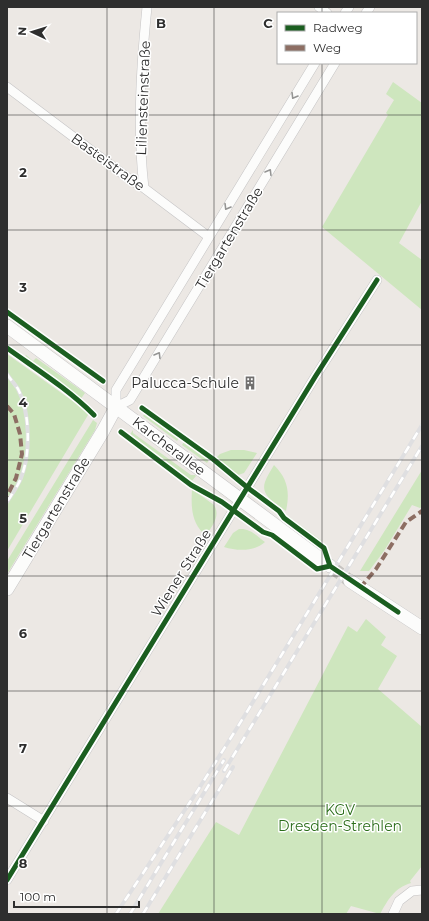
<svg xmlns="http://www.w3.org/2000/svg" width="429" height="921" font-family="Montserrat,sans-serif">
<rect width="100%" height="100%" fill="#ece8e4"/>
<path fill="#cee6be" d="M393,82L422,103V201L399,243L422,260V310L322,227L388,115L386,113L394,100L386,94Z
M7,354L88,412V415L7,551Z
M26,355L33,361L36,358L85,393L80,400L23,359Z
M145,413L179,438L177,441L143,416Z
M93,420L97,423L95,430L7,574V561Z
M133,430V433L191,475H195L196,476L191,482L129,436Z
M184,442L209,460L207,463L182,445Z
M231,450H244L257,453L244,473L238,475L215,459L220,454Z
M274,465C288,479 290,492 286,511C277,504 260,496 265,482C267,476 271,470 274,465Z
M422,470V507L420,508L412,505L384,551L369,571H360Z
M192,489L214,505C221,516 212,526 206,536C191,523 191,507 192,489Z
M288,516L322,541L320,543L286,519Z
M239,529C250,528 257,536 265,542C254,552 237,551 224,547L233,533Z
M366,619L386,637L381,645L397,656L378,689L422,727V866L410,881L411,883C394,888 388,900 380,914L351,906L346,914H158L216,822L239,835L348,626L357,632Z"/>
<g fill="none" stroke-linecap="round" stroke-linejoin="round">
<path stroke="#c6c3c0" stroke-width="13" stroke-dasharray="13 6" stroke-linecap="butt" d="M330,566L350,581"/>
<g stroke="#c5c4c5" stroke-width="10">
<path id="street" d="M319,7L327,13
M345,13L349,7
M366,13L370,7
M315,63L116,390V407L130,400L335,63
M7,87L128,178L144,188L209,237
M144,188C137,127 141,67 147,7
M7,798L44,821
M7,880L315,377L377,280
M393,914L399,901L412,891L422,890"/>
</g>
<g stroke="#c5c4c5" stroke-width="14">
<path id="secondary" d="M7,326L330,566
M350,581L422,628
M7,589L103,431L116,407"/>
</g>
<use href="#street" stroke="#fcfcfb" stroke-width="9"/>
<use href="#secondary" stroke="#fcfcfb" stroke-width="13"/>
<g stroke="#dfdfe1" stroke-width="4">
<path id="rail" d="M7,374C10,379 15,384 18,389C30,412 31,453 21,478C18,486 12,494 7,502
M224,771L422,446
M116,914L198,790L237,728L422,425
M130,914L224,760
M143,914L233,767"/>
</g>
<use href="#rail" stroke="#fff" stroke-width="2.5" stroke-dasharray="8" stroke-linecap="butt"/>
<path stroke="#8d6e63" stroke-width="4" stroke-dasharray="8 4" stroke-linecap="butt" d="M7,406L14,414L20,434L22,454L16,478L7,496
M360,588L376,569L406,522L422,511"/>
<g stroke="#fff" stroke-width="8">
<path id="cycleway" d="M7,312L103,381
M7,348C36,369 68,389 94,415
M142,408L213,459L248,488L279,511L284,518L324,548L330,566
M121,432L191,485L222,502L263,532L272,535L317,569L330,566
M330,566L398,612
M7,880L315,377L377,280"/>
</g>
<use href="#cycleway" stroke="#1b5e20" stroke-width="5"/>
</g>
<defs><path id="oneway-chevron" d="M-2-3.5L2.5 0L-2 3.5" fill="none" stroke-width="1.6" stroke-linecap="round" stroke-linejoin="round"/></defs>
<g stroke="#959594">
<use href="#oneway-chevron" transform="translate(294 96) rotate(121)"/>
<use href="#oneway-chevron" transform="translate(269 172) rotate(-59)"/>
<use href="#oneway-chevron" transform="translate(227 207) rotate(121)"/>
<use href="#oneway-chevron" transform="translate(158 355) rotate(-59)"/>
</g>
<path fill="none" stroke="#2e2e2e" stroke-width="1" stroke-opacity="0.55" d="M107,7V914M214,7V914M322,7V13M322,63V914M7,115H422M7,230H422M7,345H422M7,460H422M7,576H422M7,691H422M7,806H422"/>
<defs>
<g id="building-bare" transform="scale(1.08)"><path d="M-4-6H4V6H1V3H-1V6H-4ZM-2.5-4.3h1.7v1.8h-1.7ZM.8-4.3h1.7v1.8H.8ZM-2.5-1h1.7V.8h-1.7ZM.8-1h1.7V.8H.8Z" fill="#706f6e" stroke="#fff" stroke-width="2.5" paint-order="stroke"/></g>
</defs>
<g fill-rule="evenodd">
<use href="#building-bare" x="250" y="383"/>
</g>
<g text-anchor="middle" dominant-baseline="central" stroke-width="3" stroke-linejoin="round" paint-order="stroke">
<g font-size="14" fill="#2e2e2e" stroke="#fff">
<text transform="translate(143 98) rotate(-88)">Liliensteinstraße</text>
<text transform="translate(108 162) rotate(36)">Basteistraße</text>
<text transform="translate(229 238) rotate(-59)">Tiergartenstraße</text>
<text transform="translate(169 446) rotate(37)">Karcherallee</text>
<text transform="translate(56 508) rotate(-59)">Tiergartenstraße</text>
<text transform="translate(181 573) rotate(-58)">Wiener Straße</text>
</g>
<g font-size="14" fill="#2e2e2e" stroke="#fff" text-anchor="end">
<text x="239" y="383">Palucca-Schule</text>
</g>
<g font-size="14" fill="#2c6e1b" stroke="#fff">
<text x="340" y="810">KGV<tspan x="340" dy="16">Dresden-Strehlen</tspan></text>
</g>
</g>
<g font-size="13" text-anchor="middle" font-weight="bold" fill="#2e2e2e" stroke="#fff" stroke-width="3" stroke-linejoin="round" paint-order="stroke">
<text x="161" y="28">B</text>
<text x="268" y="28">C</text>
<text x="23" y="177">2</text>
<text x="23" y="292">3</text>
<text x="23" y="407">4</text>
<text x="23" y="523">5</text>
<text x="23" y="638">6</text>
<text x="23" y="753">7</text>
<text x="23" y="868">8</text>
</g>
<rect width="429" height="921" fill="none" stroke="#2e2e2e" stroke-width="16"/>
<rect x="277" y="12" width="140" height="52" fill="#ffffff" stroke="#ababab"/>
<rect x="285" y="25" width="20" height="6" fill="#1b5e20" stroke="#ababab"/>
<text x="313" y="32" font-size="12" fill="#2e2e2e">Radweg</text>
<rect x="285" y="45" width="20" height="6" fill="#8d6e63" stroke="#ababab"/>
<text x="313" y="52" font-size="12" fill="#2e2e2e">Weg</text>
<g transform="translate(32 32) rotate(274)" stroke="#ffffff" stroke-width="3" paint-order="stroke">
<path d="M0-3L7 15L0 10L-7 15Z" fill="#2e2e2e"/>
<text y="-6" font-size="11" font-weight="bold" text-anchor="middle" fill="#2e2e2e">N</text>
</g>
<path d="M14 901v6h125v-6" fill="none" stroke="#2e2e2e" stroke-width="2"/>
<text x="20" y="901" font-size="12" fill="#2e2e2e" stroke="#ffffff" stroke-width="3" paint-order="stroke">100 m</text>
</svg>
